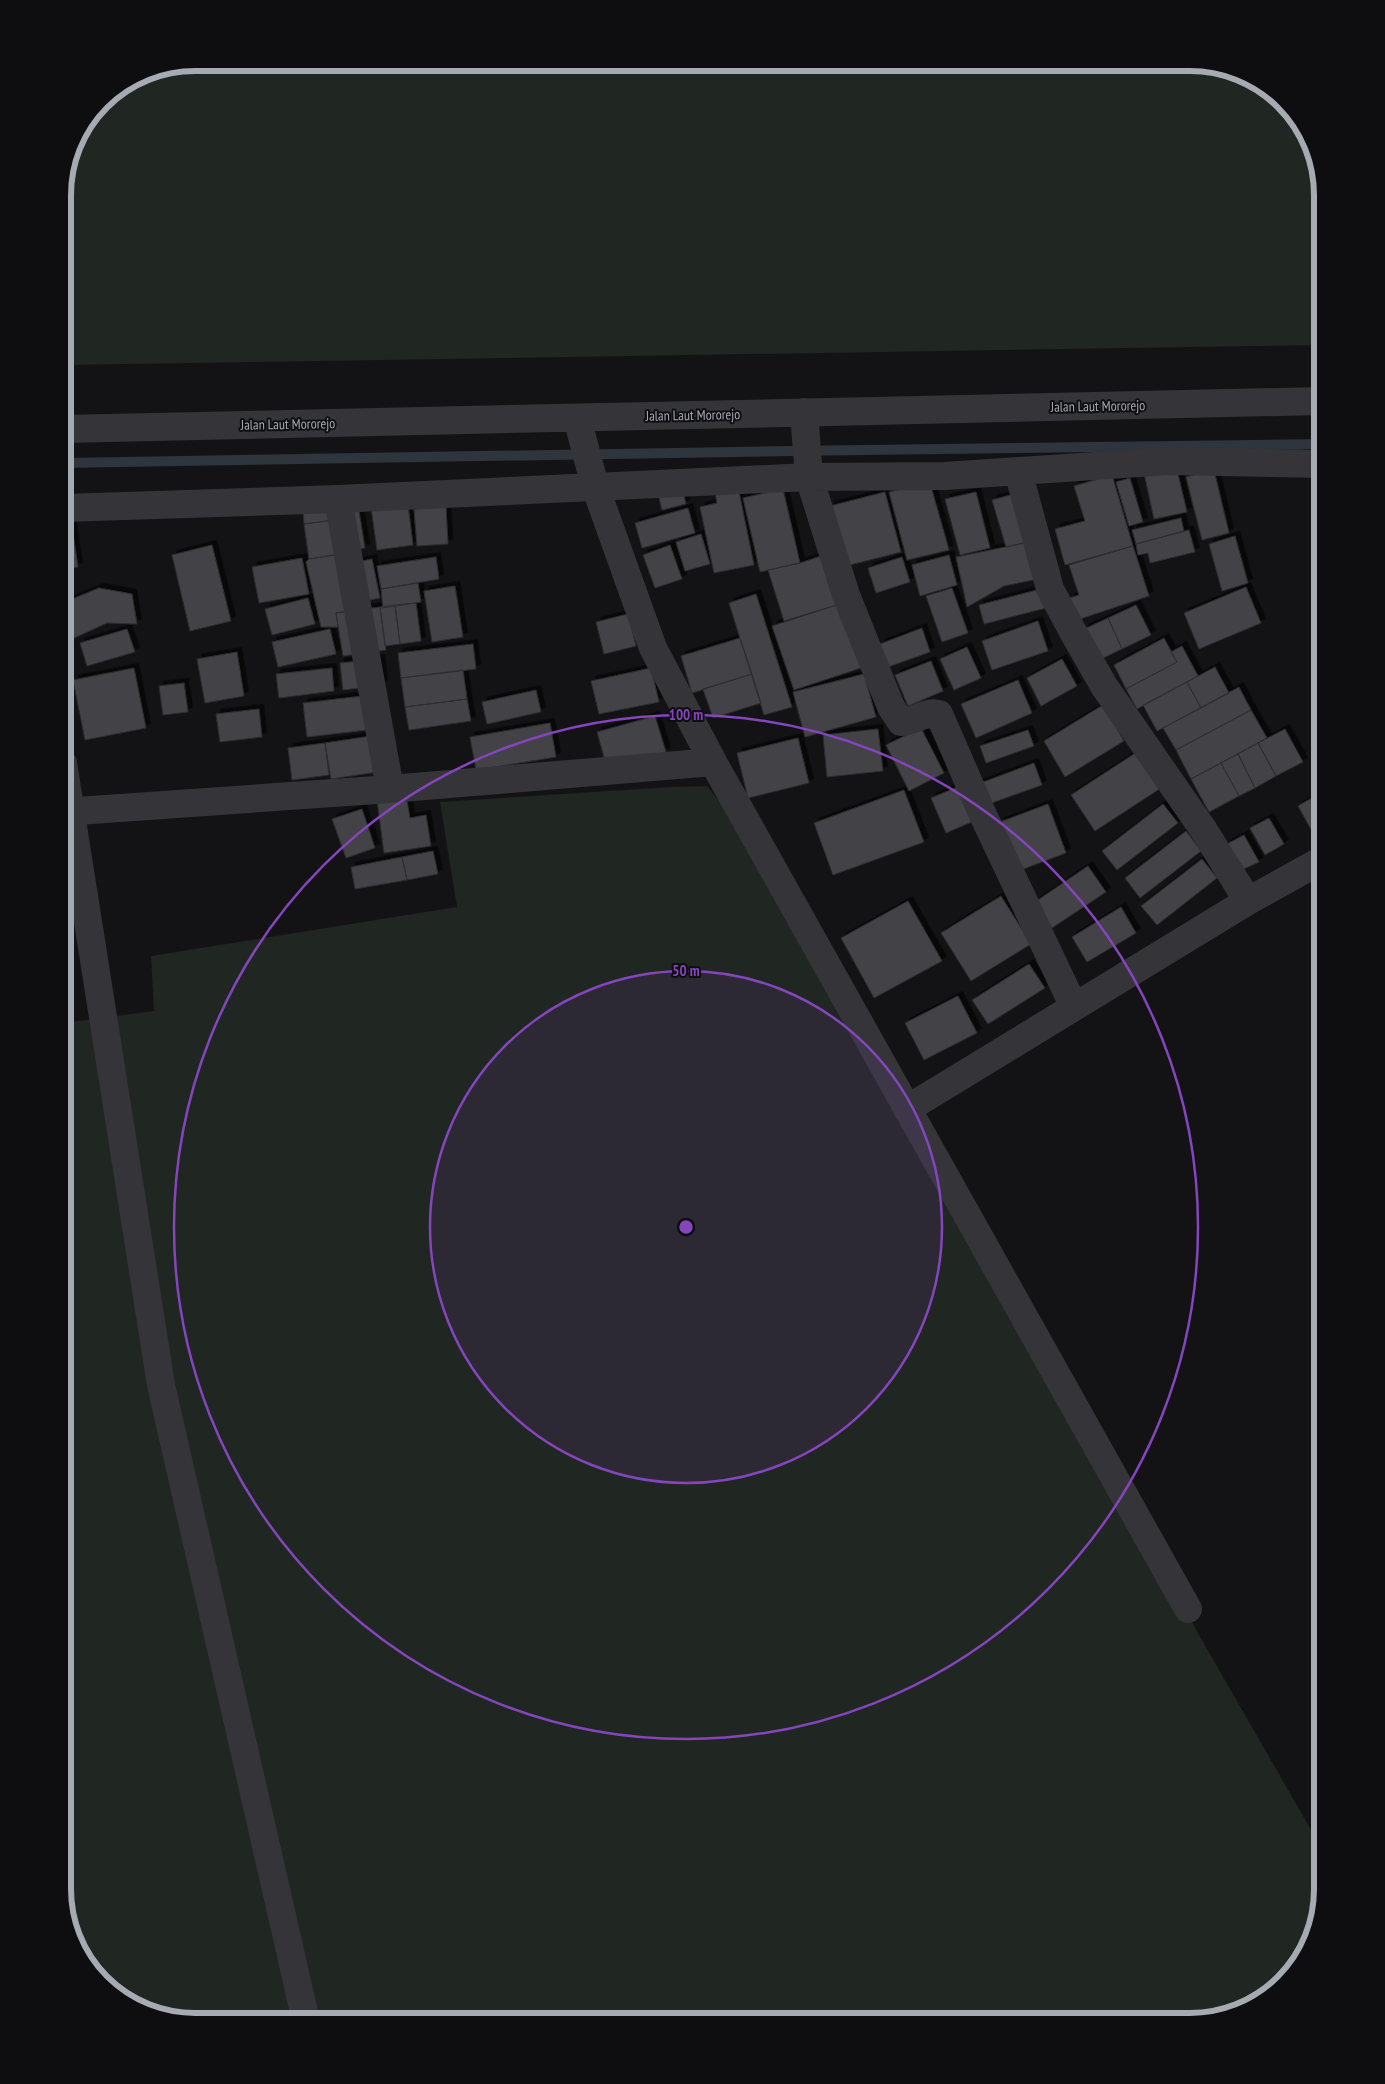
<svg xmlns="http://www.w3.org/2000/svg" width="1385" height="2084" font-family="'PT Sans Narrow',sans-serif">
<defs>
<filter id="shadow"><feDropShadow dx="4.5" dy="-4.5" stdDeviation="0" flood-color="#0009"/></filter>
</defs>
<rect width="100%" height="100%" fill="#131315"/>
<path fill="#202621" d="M196,63H1198L1263,85L1305,129L1322,196V345L63,365V187L73,144L102,101L145,73Z
M707,786L740,827L1098,1459L1322,1849V1889L1305,1955L1256,2004L1189,2021H187L122,1999L80,1955L63,1888V1023L154,1011L151,956L457,907L440,802L671,787Z"/>
<g fill="none" stroke-linecap="round" stroke-linejoin="round">
<path stroke="#2e353c" stroke-width="10" d="M63,463L789,451L1322,444"/>
</g>
<path fill="#424347" stroke="#2e2d30" filter="url(#shadow)" d="M1176,466L1187,512L1154,519L1144,473Z
M1214,470L1229,533L1202,540L1186,477Z
M1112,475L1133,546L1065,565L1055,529L1085,521L1074,486Z
M1130,478L1143,522L1129,526L1116,482Z
M737,482L754,565L714,573L700,507L717,503L714,487Z
M930,483L949,550L907,560L889,492Z
M682,488L686,504L662,510L658,494Z
M783,489L800,563L760,572L743,498Z
M885,492L901,552L846,566L830,506Z
M976,492L990,548L960,555L945,499Z
M1014,494L1027,542L1006,547L992,500Z
M332,504L334,520L304,524L303,508Z
M358,505L365,548L350,550L343,508Z
M408,505L413,545L377,550L371,507Z
M446,507L448,544L417,546L414,509Z
M688,508L695,533L642,548L635,523Z
M70,515L78,567L63,569V516Z
M1181,518L1184,531L1136,544L1132,530Z
M334,520L341,554L309,559L304,524Z
M1189,530L1195,552L1150,563L1148,553L1138,555L1136,544Z
M701,534L710,564L685,571L676,542Z
M1235,536L1248,583L1222,591L1209,544Z
M1035,541L1043,578L1004,586L967,607L956,557Z
M212,545L231,621L190,631L172,555Z
M670,545L682,579L655,588L643,555Z
M1133,546L1149,596L1077,620L1070,598L1079,595L1069,565Z
M341,554L354,610L336,613L338,627H321L306,562L309,559Z
M824,555L840,604L784,621L768,570L800,563Z
M949,555L957,585L920,596L912,565Z
M436,557L439,579L381,589L377,566Z
M902,557L910,582L876,593L868,568Z
M302,558L309,594L259,603L252,567Z
M372,559L380,598L365,601L358,562Z
M418,583L421,602L383,608L381,589Z
M455,586L463,637L432,642L424,591Z
M1246,587L1261,623L1199,649L1184,613Z
M99,588L132,594L137,624L107,623L72,639L65,602Z
M952,588L968,633L942,642L926,596Z
M1041,589L1046,608L984,624L979,605Z
M756,594L792,707L764,715L729,603Z
M308,598L315,624L272,635L265,609Z
M416,603L421,641L400,644L395,605Z
M840,604L861,668L794,690L772,626Z
M395,605L400,644L385,646L380,607Z
M1136,605L1151,635L1122,649L1108,618Z
M380,607L386,650L343,656L336,613Z
M628,614L636,646L604,654L596,622Z
M1108,618L1122,649L1099,660L1084,629Z
M1038,621L1048,651L992,670L982,641Z
M922,628L930,652L888,667L880,644Z
M127,629L135,652L87,666L80,643Z
M330,629L336,654L278,667L272,642Z
M740,638L752,674L692,693L681,656Z
M1164,638L1177,662L1126,689L1114,665Z
M473,644L476,669L401,678L398,653Z
M1182,646L1198,676L1137,709L1126,689L1177,662L1171,652Z
M967,647L981,678L954,690L940,659Z
M237,652L244,696L205,703L197,659Z
M380,659L383,685L343,690L340,663Z
M1062,659L1077,686L1041,706L1027,678Z
M931,661L943,691L908,706L895,675Z
M1215,667L1229,693L1201,708L1187,682Z
M134,668L146,728L85,740L73,680Z
M332,668L334,691L279,698L276,674Z
M651,668L659,702L599,714L591,681Z
M463,670L467,699L405,707L401,678Z
M752,674L761,703L713,718L703,689Z
M864,674L876,717L805,737L793,692Z
M1018,680L1032,713L976,738L961,704Z
M1187,682L1201,708L1157,731L1143,705Z
M184,683L188,712L163,715L159,686Z
M1239,687L1251,710L1176,750L1163,728Z
M536,690L541,712L487,724L482,702Z
M380,694L384,728L307,737L303,703Z
M467,699L471,721L409,730L405,707Z
M1103,705L1124,741L1065,777L1044,741Z
M259,709L262,737L220,742L216,714Z
M1251,710L1267,738L1191,779L1176,750Z
M655,716L666,752L607,768L597,732Z
M1322,722V747L1312,729Z
M550,723L556,757L476,770L470,737Z
M921,728L944,773L909,791L886,745Z
M878,729L883,771L827,777L823,735Z
M1285,729L1303,762L1276,776L1258,743Z
M1028,730L1034,746L986,763L980,746Z
M378,735L384,771L331,779L325,743Z
M798,738L809,783L748,798L737,753Z
M325,743L329,775L292,780L288,748Z
M1258,743L1276,776L1255,788L1238,754Z
M1137,752L1161,788L1095,831L1071,795Z
M1238,754L1255,788L1239,796L1221,763Z
M1034,763L1042,785L986,805L978,784Z
M1221,763L1239,796L1209,812L1191,779Z
M967,783L981,818L946,833L931,798Z
M904,790L924,842L833,875L814,823Z
M406,795L410,818L426,815L431,846L384,853L377,800Z
M1317,795L1322,805V827L1313,833L1298,806Z
M1048,804L1066,853L1018,871L1000,822Z
M1163,804L1178,823L1117,870L1102,851Z
M362,809L375,848L346,858L332,819Z
M1269,818L1284,844L1265,855L1250,828Z
M1186,831L1201,851L1140,898L1125,878Z
M1244,835L1259,862L1239,871L1225,845Z
M433,851L438,874L407,880L402,857Z
M402,857L407,880L355,889L351,867Z
M1202,859L1217,878L1157,925L1141,906Z
M1088,866L1106,892L1052,928L1035,902Z
M1001,896L1031,944L971,981L941,933Z
M908,901L942,961L874,998L841,938Z
M1121,907L1136,933L1087,962L1072,937Z
M1029,964L1045,988L988,1024L972,1000Z
M958,996L977,1033L924,1060L905,1023Z"/>
<g fill="none" stroke-linecap="round" stroke-linejoin="round">
<path stroke="#353539" stroke-width="28" d="M804,412L809,477L846,595L891,707L901,722C914,722 927,710 939,714L983,815L1074,1007
M577,418L595,486L653,648L713,762L1188,1609
M63,429L1322,401
M1018,471L1050,589L1072,630L1104,686L1203,829L1248,901
M338,499L390,789
M63,508L338,499L809,477L945,476L1169,461L1322,464
M63,763L161,1385L306,2021
M63,812L390,789L713,762
M907,1109L1248,901L1322,860"/>
</g>
<circle cx="686" cy="1227" r="256" fill="#8445bd" fill-opacity=".12"/>
<g fill="none" stroke="#8445bd" stroke-width="2.5">
<circle cx="686" cy="1227" r="256"/>
<circle cx="686" cy="1227" r="512"/>
</g>
<g text-anchor="middle" dominant-baseline="central" stroke-width="4" stroke-linejoin="round" paint-order="stroke">
<g font-size="14" fill="#a6aab3" stroke="#0e0e10">
<text transform="translate(1098 406) rotate(-1)">Jalan Laut Mororejo</text>
<text transform="translate(693 415) rotate(-1)">Jalan Laut Mororejo</text>
<text transform="translate(288 424) rotate(-1)">Jalan Laut Mororejo</text>
</g>
</g>
<path d="M0 0H1385V2084H0ZM195 71H1190A124 124 0 0 1 1314 195V1889A124 124 0 0 1 1190 2013H195A124 124 0 0 1 71 1889V195A124 124 0 0 1 195 71Z" fill="#0e0e10" fill-rule="evenodd"/>
<path fill="none" stroke="#a6aab3" stroke-width="6" d="M195 71H1190A124 124 0 0 1 1314 195V1889A124 124 0 0 1 1190 2013H195A124 124 0 0 1 71 1889V195A124 124 0 0 1 195 71Z"/>
<circle cx="686" cy="1227" r="8" fill="#8445bd" stroke="#0e0e10" stroke-width="2.5"/>
<g font-size="15" text-anchor="middle" font-weight="bold" fill="#8445bd" stroke="#0e0e10" stroke-width="4" stroke-linejoin="round" paint-order="stroke">
<text x="686" y="720">100 m</text>
<text x="686" y="976">50 m</text>
</g>
</svg>
